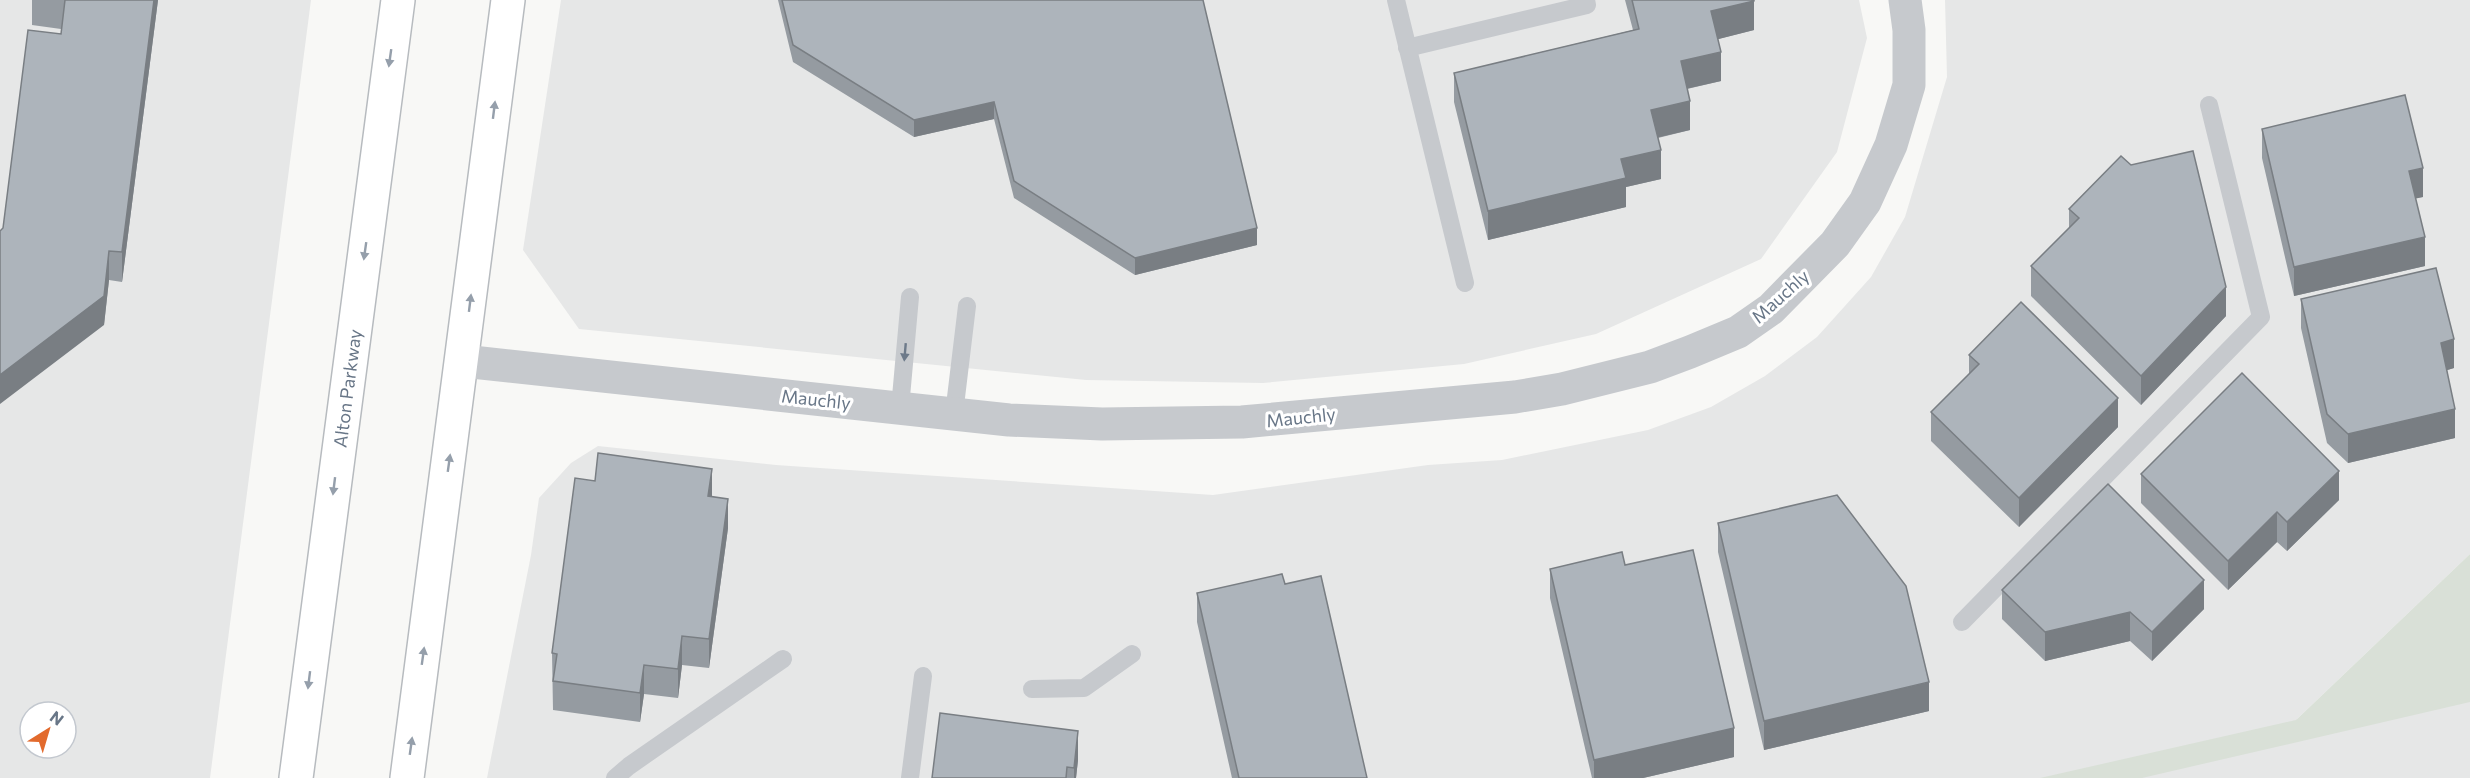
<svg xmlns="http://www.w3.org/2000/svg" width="2470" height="778" font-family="Commissioner,sans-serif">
<rect width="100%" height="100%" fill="#f8f8f6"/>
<path fill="#e6e7e7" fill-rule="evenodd" d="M0,0H311L210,778H0ZM30,712H66V748H30Z
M561,0H1859L1867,38L1837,152L1761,259L1596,334L1464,364L1263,383L1086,380L579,329L523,250Z
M1945,0H2470V554L2297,719L2470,683V778H487L531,555L539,498L571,463L598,446L776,465L1213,495L1428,465L1502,460L1648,430L1711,407L1765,376L1817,337L1871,277L1905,217L1947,77Z"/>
<path fill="#d9e0d7" d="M2470,554V702L2142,778H2040L2296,720Z"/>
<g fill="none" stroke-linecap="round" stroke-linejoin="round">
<g stroke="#b7bbbf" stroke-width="36">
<g id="primary">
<path id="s1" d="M296,778L398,0"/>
<path d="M407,778L508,0"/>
</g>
</g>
<path stroke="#c6c9cd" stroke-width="18" d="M1396,0L1465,283
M1407,48L1587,5L1586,0
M900,408L910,297
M954,414L967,306
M1962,622L2261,317L2209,105
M1032,689L1084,688L1132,654
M615,778L629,766L783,659
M910,778L923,676"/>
<path stroke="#c6c9cd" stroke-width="33" d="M463,361L1009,420L1102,424L1242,422L1515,397L1562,389L1650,367L1690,352L1738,332L1771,309L1835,244L1865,202L1891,145L1909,85V30L1905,0"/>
<use href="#primary" stroke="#fff" stroke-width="33"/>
</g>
<path fill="#959ba1" d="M32,0H158L122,282L109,280L104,325L3,228L61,34V29L32,25Z
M778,0H1203L1257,245L1135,275L1014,198L994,119L914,137L793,62Z
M1625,0H1754V30L1718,39L1721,81L1687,89L1690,130L1658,138L1661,179L1626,187V207L1488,240L1454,102V73L1633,30Z
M2262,129L2423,197L2415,198L2425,266L2294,296L2262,158Z
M2069,209L2226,316L2141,405L2031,296V266L2069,228Z
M2301,299L2454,368L2447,370L2455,438L2348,463L2327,443L2301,328Z
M1969,355L2118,427L2019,527L1931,441V412L1969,374Z
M2141,474L2339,500L2287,551L2277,542L2228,590L2141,503Z
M712,497L728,528L709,668L682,665L678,698L644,694L640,722L553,710L552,653Z
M1718,523L1929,711L1764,750L1718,552Z
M1625,565L1734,757L1643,778H1592L1550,598V569Z
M1285,584L1367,778H1232L1197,622V593Z
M2002,590L2204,609L2152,661L2130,641L2045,661L2002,619Z
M1078,760L1076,778H932Z"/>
<path fill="#797e83" d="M154,0H158L122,282V252Z
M1754,1V30L1711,41V11Z
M1721,52V81L1681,90V61Z
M1690,101V130L1651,139V110Z
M994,102V119L914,137V120Z
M1661,150V179L1626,187V207L1488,240V211L1621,159Z
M2423,168V197L2409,200V171Z
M1257,228V245L1135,275V258Z
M2425,237V266L2294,296V267Z
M109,251V280L104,325L0,404V375Z
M2226,287V316L2141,405V376Z
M2454,339V368L2441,372V343Z
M2118,398V427L2019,527V498Z
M2455,409V438L2348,463V434Z
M712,469V498L708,496Z
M2339,471V500L2287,551V522Z
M728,499V528L709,668V639Z
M2277,512V542L2228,590V561Z
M2204,580V609L2152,661V632Z
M2130,612V641L2045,661V632Z
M682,636V665L678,698V669Z
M644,665V694L640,722V693Z
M1929,682V711L1764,750V721Z
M1734,728V757L1643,778H1594V760Z
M1078,731V760L1076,778H1074V768Z"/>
<path fill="#adb4bb" stroke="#797e83" stroke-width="1.5" d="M65,0H154L122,252L109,251L104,296L0,375V231L3,228L28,30L61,34Z
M782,0H1203L1257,228L1135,258L1014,181L994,102L914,120L793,45Z
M1632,0H1754V1L1711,11L1721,52L1681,61L1690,101L1651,110L1661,150L1621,159L1626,178L1488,211L1454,73L1639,29Z
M2405,95L2423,168L2409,171L2425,237L2294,267L2262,129Z
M2193,151L2226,287L2141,376L2031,266L2079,218L2069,209L2121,156L2131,165Z
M2436,268L2454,339L2441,343L2455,409L2348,434L2327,414L2301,299Z
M2021,302L2118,398L2019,498L1931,412L1979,364L1969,355Z
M2242,373L2339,471L2287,522L2277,512L2228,561L2141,474Z
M598,453L712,469L708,496L728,499L709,639L682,636L678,669L644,665L640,693L553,681L557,654L552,653L575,478L595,481Z
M2108,484L2204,580L2152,632L2130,612L2045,632L2002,590Z
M1837,495L1906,586L1929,682L1764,721L1718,523Z
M1693,550L1734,728L1594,760L1550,569L1622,552L1625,565Z
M1282,574L1285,584L1321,576L1367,778H1239L1197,593Z
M940,713L1078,731L1074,768L1067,767L1066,778H932Z"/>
<defs><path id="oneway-solid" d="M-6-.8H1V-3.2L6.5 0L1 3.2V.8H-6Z" transform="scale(1.5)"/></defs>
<g fill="#959fab">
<use href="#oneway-solid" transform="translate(390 58) rotate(98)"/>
<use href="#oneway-solid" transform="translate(494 110) rotate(-83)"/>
<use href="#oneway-solid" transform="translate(365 251) rotate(98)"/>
<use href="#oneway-solid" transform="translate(470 303) rotate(-83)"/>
<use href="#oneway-solid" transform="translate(449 463) rotate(-82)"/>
<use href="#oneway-solid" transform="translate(334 486) rotate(97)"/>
<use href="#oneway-solid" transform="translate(423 656) rotate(-82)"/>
<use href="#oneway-solid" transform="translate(309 680) rotate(97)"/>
<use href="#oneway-solid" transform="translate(411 746) rotate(-82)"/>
</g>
<use fill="#6d7a8a" href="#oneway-solid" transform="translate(905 352) rotate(95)"/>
<g text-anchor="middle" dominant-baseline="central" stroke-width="6" stroke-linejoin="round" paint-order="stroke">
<g font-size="18" fill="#687687" stroke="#fff">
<text transform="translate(1780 296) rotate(-42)">Mauchly</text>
<text stroke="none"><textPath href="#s1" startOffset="393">Alton Parkway</textPath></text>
<text transform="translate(816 399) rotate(6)">Mauchly</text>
<text transform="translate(1301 417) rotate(-6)">Mauchly</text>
</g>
</g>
<g transform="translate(48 730) rotate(37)"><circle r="28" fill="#ffffff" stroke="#c3c8cf" stroke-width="1.5"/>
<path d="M0-4.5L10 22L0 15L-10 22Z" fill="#e26a2d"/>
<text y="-9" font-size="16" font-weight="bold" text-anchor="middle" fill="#687687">N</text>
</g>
</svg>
